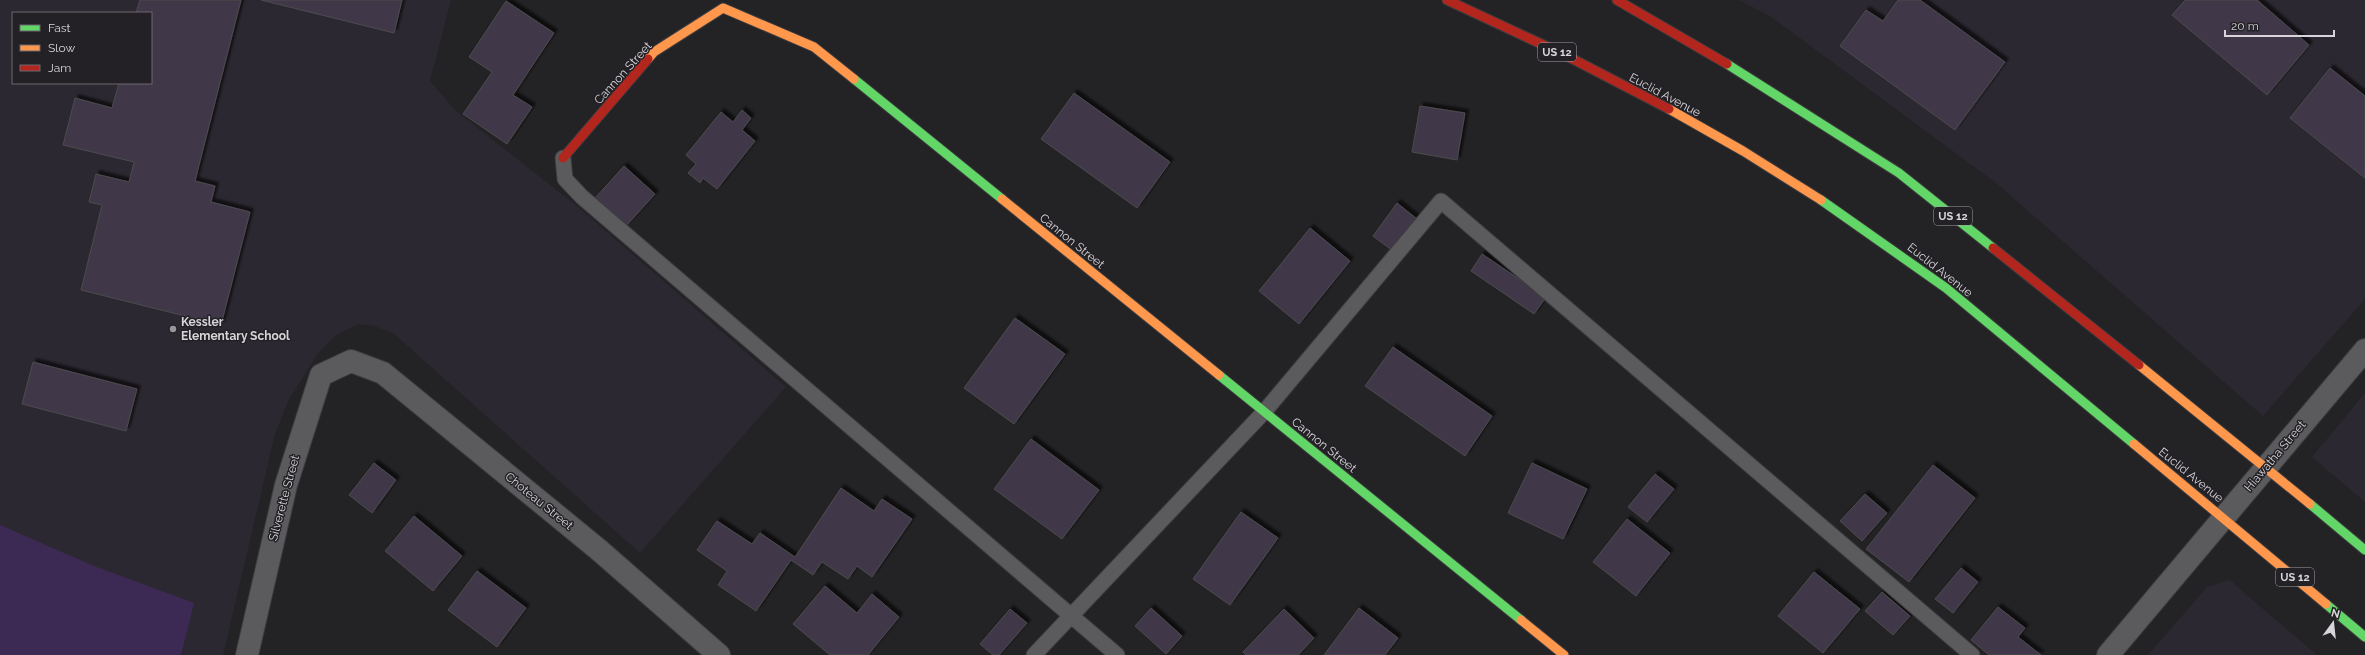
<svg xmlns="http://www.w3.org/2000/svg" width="2365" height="655" font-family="Raleway,sans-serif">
<defs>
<filter id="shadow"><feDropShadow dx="3.5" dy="-3.5" stdDeviation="1" flood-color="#0009"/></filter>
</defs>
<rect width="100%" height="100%" fill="#232225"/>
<path fill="#2c2831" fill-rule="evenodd" d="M0,0H451L430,81L455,110L578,207L786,387L640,553L393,333L374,326L358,324L336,335L317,355L289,399L275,434L223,655H0ZM13,13H151V83H13Z
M1739,0H2365V299L2263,416L1996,183L1770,16Z
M2365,393V502L2312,457Z
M2230,580L2249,597L2317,655H2148L2207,587Z"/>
<path fill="#3d2a54" d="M0,525L94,566L194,603L181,655H0Z"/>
<path fill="#403948" stroke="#4c4b4d" filter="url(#shadow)" d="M140,0H241L195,181L215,186L211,202L250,212L221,325L81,290L102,205L89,202L96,174L129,182L134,162L63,145L75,98L112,108L119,83H151V13H136Z
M261,0H402L394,33Z
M1898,0H1920L2005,62L1955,130L1840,46L1866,10L1883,21Z
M2185,0H2257L2309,45L2267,95L2172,15Z
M506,1L554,33L513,95L532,107L507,144L463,114L492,72L469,57Z
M2330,68L2365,96V178L2290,118Z
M1074,93L1170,162L1137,208L1041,139Z
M1420,106L1465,113L1457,160L1412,152Z
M742,110L751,118L742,130L755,141L717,189L703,178L700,183L688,173L696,164L686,155L721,112L733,122Z
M624,166L655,194L626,226L595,198Z
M1397,203L1417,219L1393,251L1373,236Z
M1310,228L1350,261L1299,324L1259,291Z
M1482,254L1546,297L1534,314L1471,271Z
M1015,318L1065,354L1014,424L964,388Z
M1393,347L1492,416L1465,456L1365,386Z
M33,362L137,389L126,431L22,404Z
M1031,439L1099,490L1062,539L994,489Z
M374,463L396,480L372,513L349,495Z
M1532,463L1587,489L1563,539L1508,513Z
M1933,465L1975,498L1909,582L1866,549Z
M1655,474L1674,489L1647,522L1628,507Z
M841,488L874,511L882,499L912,519L872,577L857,566L848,579L822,562L813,575L791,560L756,611L718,585L727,571L697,550L717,521L752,544L760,533L795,557Z
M1865,494L1887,513L1862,541L1840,521Z
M1241,512L1278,538L1230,605L1193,579Z
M414,516L462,556L433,591L385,551Z
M1627,519L1670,553L1636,596L1593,562Z
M1961,568L1978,582L1953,613L1935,599Z
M477,571L526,608L497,647L448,610Z
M1814,572L1860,609L1823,653L1778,616Z
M825,586L857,613L872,594L899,617L868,655H830L793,624Z
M1882,592L1910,616L1893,635L1865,611Z
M1998,607L2025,628L2018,637L2041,655H1989L1971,640Z
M1151,608L1182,636L1166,654L1135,626Z
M1359,608L1398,638L1385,655H1324Z
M1010,609L1027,623L999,655H993L980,644Z
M1284,609L1314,638L1298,655H1246L1243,652Z"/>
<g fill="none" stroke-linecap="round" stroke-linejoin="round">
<g stroke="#3d3c3f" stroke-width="17">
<path id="lane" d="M563,158L565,179L582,197L1117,655
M1034,655L1264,412L1441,201L1972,655"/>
</g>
<g stroke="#3d3c3f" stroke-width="24">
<path id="street" d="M247,655L286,485L321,375L351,361L383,373L599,550L719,655
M2108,655L2365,350"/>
</g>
<g stroke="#3d3c3f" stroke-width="11">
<path id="fast" d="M1727,64L1899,173L1993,248
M854,79L1002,199
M1821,200L1946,288L2134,444
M1219,375L1521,620
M2310,504L2365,550
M2326,604L2365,637"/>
</g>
<g stroke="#3d3c3f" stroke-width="11">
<path id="slow" d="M648,59L654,52L723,8L814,47L854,79
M1669,109L1743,151L1821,200
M1002,199L1219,375
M2139,365L2310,504
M2134,444L2326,604
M1521,620L1564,655"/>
</g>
<g stroke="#3d3c3f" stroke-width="11">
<path id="jam" d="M1447,0L1567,56L1669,109
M1617,0L1727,64
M563,158L648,59
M1993,248L2139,365"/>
</g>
<use href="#lane" stroke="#5b5a5c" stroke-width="15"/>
<use href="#street" stroke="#5b5a5c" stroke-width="22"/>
<use href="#fast" stroke="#63d668" stroke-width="9"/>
<use href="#slow" stroke="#ff974d" stroke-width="9"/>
<use href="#jam" stroke="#b3261e" stroke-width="9"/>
</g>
<circle fill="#98969a" stroke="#232126" stroke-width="1.5" cx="173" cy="329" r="4"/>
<g text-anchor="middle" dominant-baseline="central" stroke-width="3" stroke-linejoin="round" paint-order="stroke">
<g fill="#232126" stroke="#a19fa3" stroke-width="1">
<rect x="1538" y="43" width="38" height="18" rx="3"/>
<rect x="1934" y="207" width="38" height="18" rx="3"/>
<rect x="2276" y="568" width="38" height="18" rx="3"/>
</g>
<g font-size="11" font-weight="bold" fill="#d7d5d9">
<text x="1557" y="52">US 12</text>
<text x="1953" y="216">US 12</text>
<text x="2295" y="577">US 12</text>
</g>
<g font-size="12" fill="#d7d5d9" stroke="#232126">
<text transform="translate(623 73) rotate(-48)">Cannon Street</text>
<text transform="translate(1665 95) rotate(28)">Euclid Avenue</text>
<text transform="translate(1072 241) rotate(39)">Cannon Street</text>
<text transform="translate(1940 270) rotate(38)">Euclid Avenue</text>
<text transform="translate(1324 445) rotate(39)">Cannon Street</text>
<text transform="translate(2275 456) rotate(-50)">Hiawatha Street</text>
<text transform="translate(2191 475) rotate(39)">Euclid Avenue</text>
<text transform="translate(284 498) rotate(-75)">Silverette Street</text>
<text transform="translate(539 501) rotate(39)">Choteau Street</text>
</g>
<g font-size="12" font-weight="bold" fill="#d7d5d9" stroke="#232126" text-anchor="start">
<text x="181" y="322">Kessler<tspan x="181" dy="14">Elementary School</tspan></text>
</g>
</g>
<rect x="12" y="12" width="140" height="72" fill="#232126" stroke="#6b696e"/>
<rect x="20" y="25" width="20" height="6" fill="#63d668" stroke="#6b696e"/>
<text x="48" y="32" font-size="12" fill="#d7d5d9">Fast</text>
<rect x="20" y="45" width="20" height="6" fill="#ff974d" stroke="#6b696e"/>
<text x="48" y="52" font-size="12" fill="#d7d5d9">Slow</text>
<rect x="20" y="65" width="20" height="6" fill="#b3261e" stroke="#6b696e"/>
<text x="48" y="72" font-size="12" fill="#d7d5d9">Jam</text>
<g transform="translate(2333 623) rotate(15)" stroke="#232126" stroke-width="3" paint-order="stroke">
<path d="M0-3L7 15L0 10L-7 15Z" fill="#d7d5d9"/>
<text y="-6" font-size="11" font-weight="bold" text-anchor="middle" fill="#d7d5d9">N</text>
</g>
<path d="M2225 30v6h109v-6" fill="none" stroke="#d7d5d9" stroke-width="2"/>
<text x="2231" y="30" font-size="12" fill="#d7d5d9" stroke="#232126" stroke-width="3" paint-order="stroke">20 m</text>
</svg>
